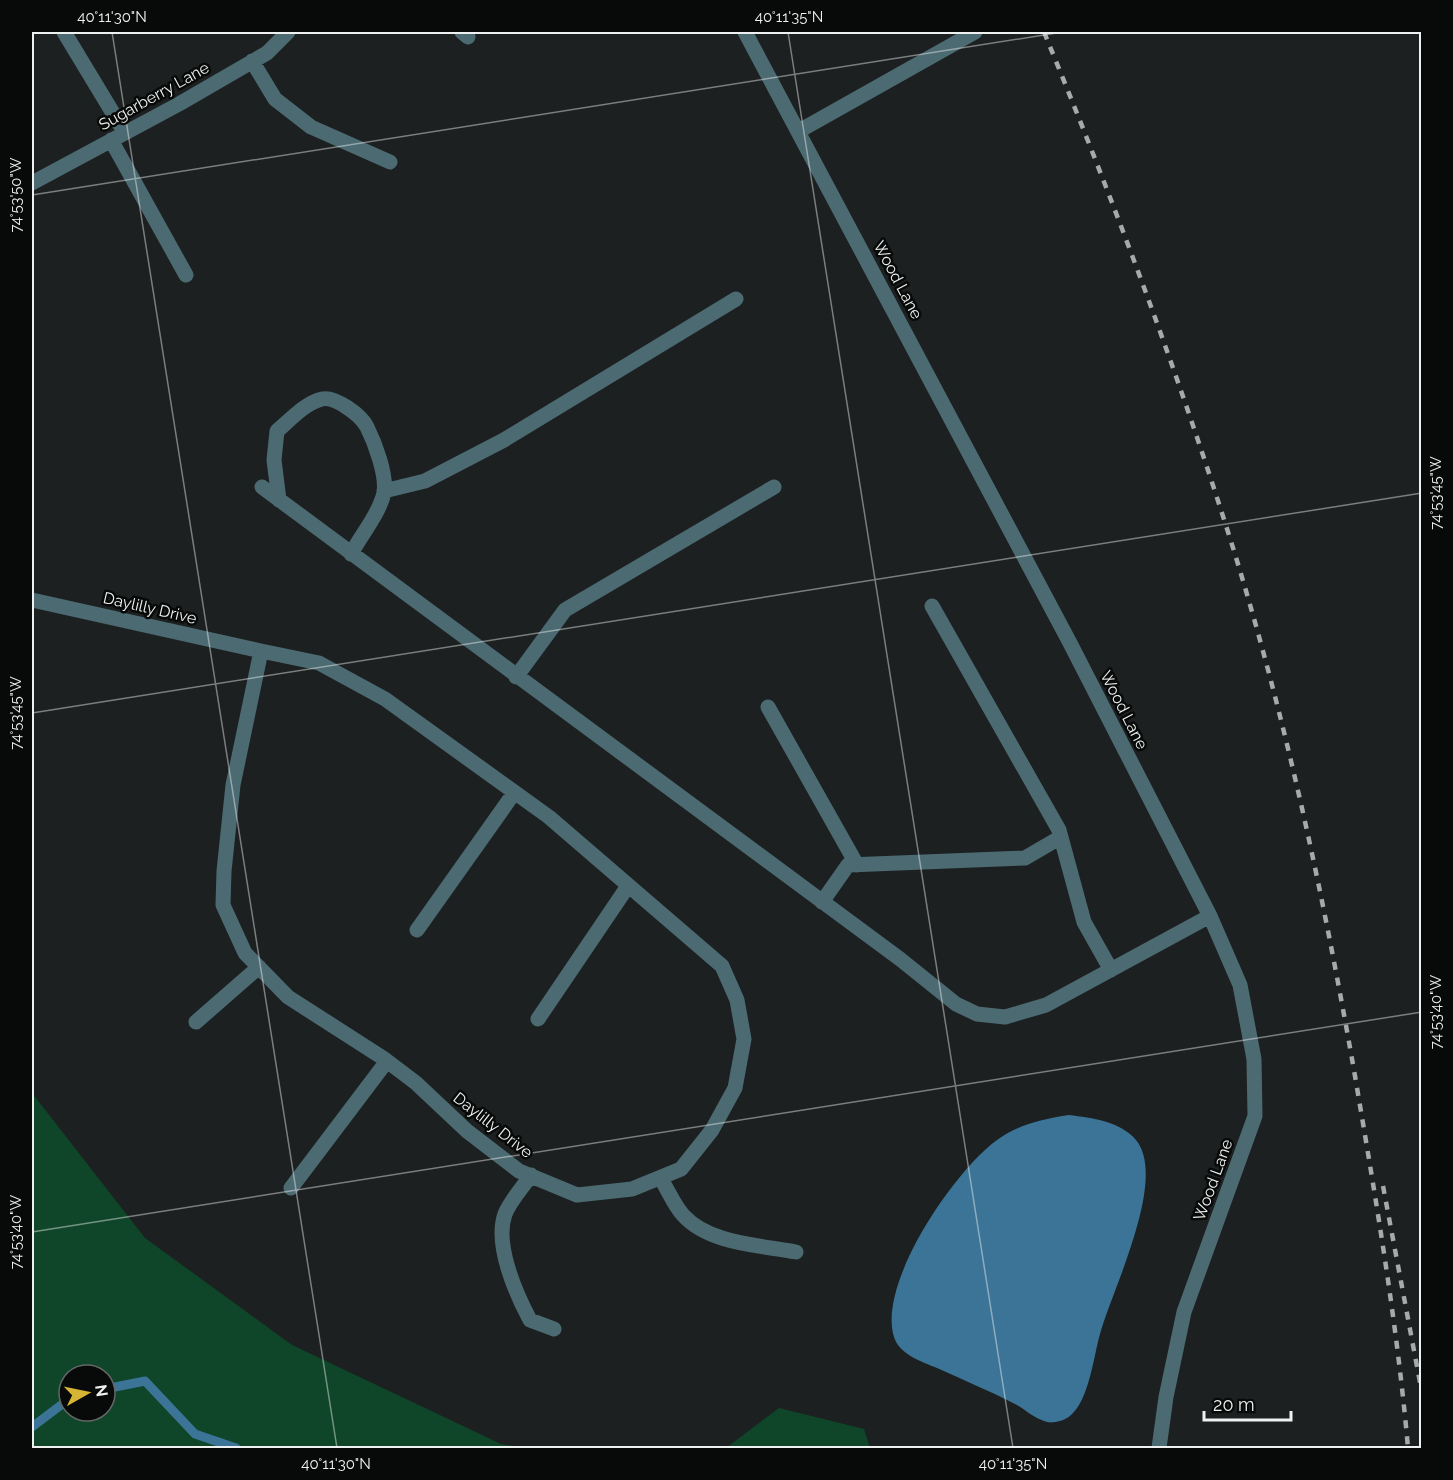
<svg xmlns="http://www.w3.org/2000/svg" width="1453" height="1480" font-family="Raleway,sans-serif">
<rect width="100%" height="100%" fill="#1d2020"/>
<path fill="#0f4629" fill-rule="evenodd" d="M32,1093L145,1238L292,1345L501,1444L527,1448H32ZM69,1375H105V1411H69Z
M779,1408L864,1429L870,1448H726Z"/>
<path fill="#3b7497" d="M1069,1115C1092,1118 1120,1121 1136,1140C1168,1179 1112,1290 1100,1334C1093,1358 1088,1415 1060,1421C1056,1422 1051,1423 1047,1422C1035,1419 1026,1410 1015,1404C990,1391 963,1380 937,1368C922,1362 899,1354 894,1337C877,1283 955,1170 997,1140C1019,1124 1043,1119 1069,1115Z"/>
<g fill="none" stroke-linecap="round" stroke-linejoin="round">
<path stroke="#3b7497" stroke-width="9" d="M105,1389L145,1381L195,1434L236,1448
M32,1427L69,1399"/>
<path stroke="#4c6a72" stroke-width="15" d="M64,32L125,133
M462,32L468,37
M745,32L1070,643L1210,916L1240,985L1254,1059L1255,1116L1184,1312L1166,1397L1159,1448
M252,61L275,99L311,127L390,162
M799,131L975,32
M111,140L186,275
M32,183L179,104L267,53L288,32
M262,487L900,959L956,1004L977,1014L1005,1017L1046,1005L1210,916
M384,491L425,481L504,440L736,299
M279,500L274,460L277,431C290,420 305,403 322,399C335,396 361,415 367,427C375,443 387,475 384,493C379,514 361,535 351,554
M32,600L261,651
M932,606L1059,830L1084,922L1111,970
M261,651L319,663L385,699L549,817L722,966L737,1000L744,1039L735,1088L712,1130L681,1169L632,1189L577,1195L519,1171L467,1131L416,1083L383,1058L288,997L245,953L223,905L224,871L233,785Z
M516,677L565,610L774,487
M768,707L857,865
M822,902L848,865L1025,858L1061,837
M417,930L514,793
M538,1019L628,886
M196,1022L259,967
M531,1175C523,1187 510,1201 505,1214C494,1244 516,1294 530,1320L554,1329
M661,1179C668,1190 674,1205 683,1215C709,1244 759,1245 796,1252
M291,1188L387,1061"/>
<path stroke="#a8aaaa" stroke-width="4.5" stroke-dasharray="8 8" stroke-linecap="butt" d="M1044,32C1114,202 1179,375 1234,551C1287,723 1324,899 1355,1076C1376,1200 1397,1323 1408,1448
M1383,1186L1422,1393"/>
</g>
<path fill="none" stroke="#eff1f1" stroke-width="1.5" stroke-opacity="0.45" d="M112,32L337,1448M788,32L1013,1448M32,195L1063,32M32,713L1422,493M32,1232L1422,1012"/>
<g text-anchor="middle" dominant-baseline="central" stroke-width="5" stroke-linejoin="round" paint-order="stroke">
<g font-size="16" fill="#eff1f1" stroke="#080909">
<text transform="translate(154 96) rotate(-29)">Sugarberry Lane</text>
<text transform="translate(898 280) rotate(62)">Wood Lane</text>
<text transform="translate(150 608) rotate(13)">Daylilly Drive</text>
<text transform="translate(1124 710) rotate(63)">Wood Lane</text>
<text transform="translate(493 1125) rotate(38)">Daylilly Drive</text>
<text transform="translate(1213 1180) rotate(-70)">Wood Lane</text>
</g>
</g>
<rect width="1453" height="1480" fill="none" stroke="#080909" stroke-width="66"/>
<g transform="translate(87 1393) rotate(81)"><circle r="28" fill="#080909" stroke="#646666" stroke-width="1.5"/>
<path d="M0-4.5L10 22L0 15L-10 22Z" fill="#d6b534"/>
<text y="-9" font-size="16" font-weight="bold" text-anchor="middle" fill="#eff1f1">N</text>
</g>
<path d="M1204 1411v9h87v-9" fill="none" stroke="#eff1f1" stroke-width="3"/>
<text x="1213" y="1411" font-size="18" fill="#eff1f1" stroke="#080909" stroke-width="4.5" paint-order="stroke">20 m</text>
<rect x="33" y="33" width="1387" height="1414" fill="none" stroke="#eff1f1" stroke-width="2"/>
<g font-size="15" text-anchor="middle" fill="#eff1f1">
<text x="112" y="22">40°11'30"N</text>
<text x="789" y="22">40°11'35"N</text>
<text transform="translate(16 195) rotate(-90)" y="5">74°53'50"W</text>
<text transform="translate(1436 493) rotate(-90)" y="5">74°53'45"W</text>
<text transform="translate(16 713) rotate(-90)" y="5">74°53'45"W</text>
<text transform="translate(1436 1012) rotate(-90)" y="5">74°53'40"W</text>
<text transform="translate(16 1232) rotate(-90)" y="5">74°53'40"W</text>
<text x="336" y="1469">40°11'30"N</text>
<text x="1013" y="1469">40°11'35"N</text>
</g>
</svg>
